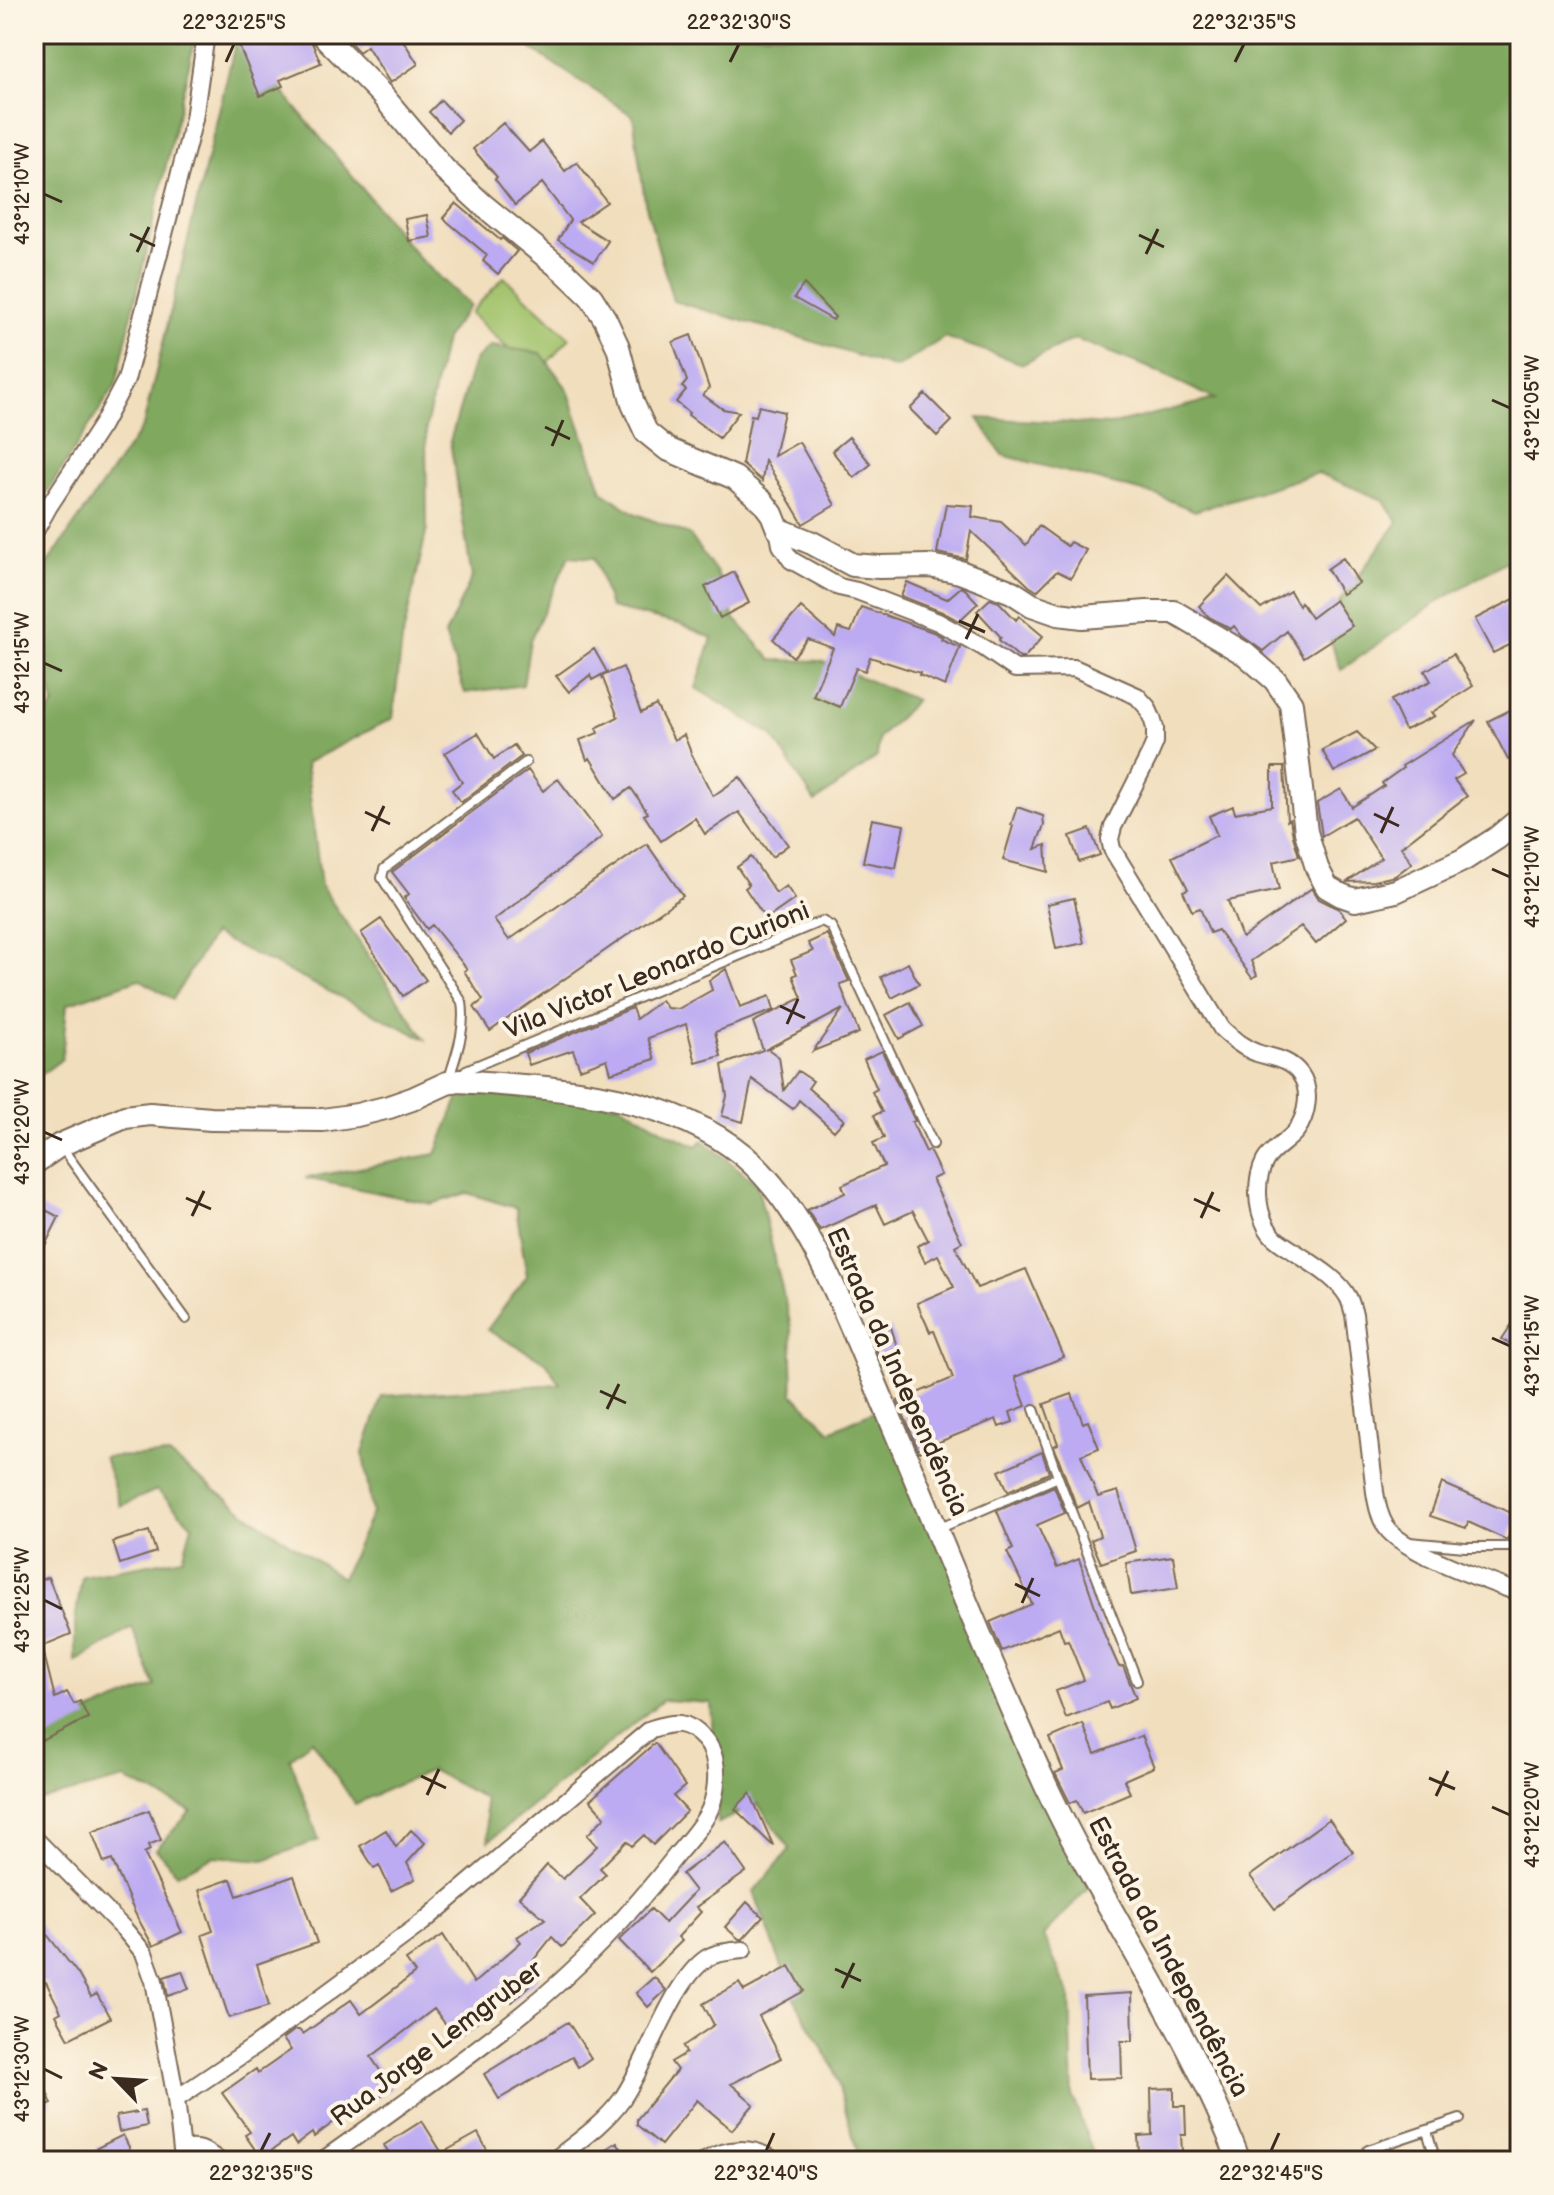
<svg xmlns="http://www.w3.org/2000/svg" width="1554" height="2195" font-family="'Balsamiq Sans',sans-serif">
<rect width="100%" height="100%" fill="#fcf5e5"/>
<filter id="ink" filterUnits="userSpaceOnUse"><feTurbulence type="fractalNoise" baseFrequency=".0125" numOctaves="2"/><feDisplacementMap in="SourceGraphic" scale="16" xChannelSelector="R" yChannelSelector="G"/><feConvolveMatrix kernelMatrix="1 2 1 2 8 2 1 2 1" color-interpolation-filters="sRGB"/></filter>
<filter id="wash" filterUnits="userSpaceOnUse"><feTurbulence type="fractalNoise" baseFrequency=".006" numOctaves="4" result="noise"/><feDisplacementMap in="SourceGraphic" scale="32" xChannelSelector="R" yChannelSelector="G"/><feGaussianBlur stdDeviation="1.8" result="paint"/><feColorMatrix in="noise" values="0 0 0 0 0 0 0 0 0 0 0 0 0 0 0 0 0 1.4 0 .05"/><feComposite in="paint" operator="in"/></filter>
<g filter="url(#wash)">
<rect width="100%" height="100%" fill="#f1debd"/>
<path fill="#a1c26b" stroke="#6e7644" stroke-width="2" d="M504,277L570,338L536,375L470,313Z"/>
<path fill="#80a85f" stroke="#5e693e" stroke-width="2" d="M35,34H196L116,384L34,512Z
M509,34H1520V553L1439,601L1341,670L1324,622L1398,522L1383,500L1318,473L1195,511L1159,496L1002,455L978,418L1110,425L1215,399L1145,366L1075,339L1023,364L945,337L896,368L799,337L673,301L645,202L633,116Z
M237,36L419,258L470,305L445,339L426,428L427,529L402,640L393,718L306,763L321,886L425,1039L213,934L173,999L139,979L67,1004L62,1059L34,1080V734L54,704L34,623V583L143,426Z
M490,346L541,353L568,390L602,491L634,513L690,535L717,573L734,618L772,660L822,661L916,700L879,738L877,757L815,802L772,735L696,688L712,638L679,624L610,608L595,558L569,556L530,640L523,685L465,693L445,635L472,577L450,441L474,361Z
M461,1092L620,1104L670,1134L697,1146L703,1140L757,1184L791,1327L793,1394L831,1431L884,1406L1091,1885L1043,1936L1070,1995L1073,2098L1096,2161H860L834,2069L793,1996L754,1892L790,1849L758,1804L718,1823L711,1703L663,1700L489,1841L484,1798L431,1770L355,1804L312,1740L290,1759L319,1840L264,1860L214,1856L177,1874L156,1849L191,1811L125,1779L34,1802V1734L155,1686L132,1628L75,1662V1621L82,1576L183,1558L192,1525L157,1490L120,1506L104,1457L169,1455L247,1514L342,1578L372,1513L363,1453L382,1396L560,1384L546,1362L487,1330L527,1276L516,1208L467,1193L432,1204L305,1178L436,1154Z"/>
<g id="blocks">
<path fill="#bcaaf2" d="M249,34H308L321,63L280,80L283,86L260,96L236,39Z
M342,34H399L418,64L390,83L367,46L359,52Z
M441,100L460,120L448,132L429,112Z
M503,123L529,152L542,141L565,171L577,162L607,202L578,222L608,241L594,262L558,240L570,220L542,183L515,205L495,179L497,177L473,149Z
M456,203L500,240L502,238L517,251L498,274L483,261L487,255L443,218Z
M427,215L431,237L409,241L405,219Z
M804,284L835,317L833,320L794,298Z
M691,335L709,388L703,395L723,409L739,412L719,438L688,415L689,413L676,402L686,390L682,387L687,381L673,342Z
M925,394L952,421L937,436L910,409Z
M759,406L784,412L774,456L799,442L835,505L803,524L765,460L762,481L742,464L751,415L756,416Z
M849,437L871,464L854,478L832,451Z
M946,504L973,506L972,517L1001,522L1026,545L1039,526L1067,546L1070,542L1086,550L1071,578L1057,571L1037,591L1029,586L971,531L966,559L937,553Z
M1343,558L1359,583L1342,594L1327,569Z
M734,572L749,603L720,618L705,587Z
M1228,576L1261,609L1290,591L1299,606L1301,602L1311,618L1335,600L1352,626L1304,657L1287,631L1263,651L1242,636L1234,626L1231,629L1209,617L1199,606Z
M907,582L947,599L961,587L965,589L978,603L959,621L942,612L901,596Z
M1520,596V628L1512,630L1518,641L1493,653L1475,619Z
M990,599L999,602L1016,620L1019,616L1043,636L1024,658H1020L999,640L1001,637L977,611Z
M801,607L835,637L838,628L851,632L861,607L933,632L942,637L941,639L960,647L945,686L919,675L920,673L870,657L865,671L856,668L840,707L813,696L833,648L808,639L793,657L773,639Z
M594,649L607,672L592,680L590,675L569,692L556,676Z
M1453,654L1473,686L1431,713L1435,716L1405,730L1391,700L1431,681L1425,671Z
M623,667L641,713L656,705L674,740L684,735L692,755L713,796L740,777L788,845L772,857L739,812L705,834L695,818L661,841L644,815L648,813L631,788L615,799L590,758L587,760L580,740L598,733L596,728L618,717L602,676Z
M1520,705V754L1508,760L1488,721Z
M1476,720L1452,755L1464,774L1454,780L1467,796L1401,847L1412,863L1395,876L1374,881L1347,882L1381,858L1354,817L1322,836L1317,803L1341,789L1352,807L1384,786L1382,783L1403,768L1402,766Z
M1357,732L1375,750L1334,772L1322,750Z
M478,733L494,759L514,745L522,756L461,802L452,790L462,782L445,753Z
M1272,767H1284L1287,821L1290,819L1293,836L1299,856L1273,862L1279,890L1228,901L1242,938L1312,888L1319,899L1339,909L1346,918L1316,944L1301,926L1251,961L1257,975L1252,978L1218,930L1210,933L1200,908L1192,911L1183,891L1188,889L1172,857L1217,835L1209,816L1233,806L1235,813L1272,806Z
M528,770L543,791L558,779L602,837L494,920L509,940L647,844L683,896L490,1031L474,1007L483,1000L464,971L467,969L432,925L427,929L404,898L409,894L392,872Z
M1017,807L1043,816L1044,825L1035,849L1046,845L1048,872L1003,860L1013,826L1011,825Z
M872,819L904,825L896,868L863,862Z
M1090,829L1100,855L1079,862L1070,836Z
M751,857L776,893L786,886L795,899L766,919L745,888L749,885L737,867Z
M1074,898L1084,943L1056,949L1047,904Z
M381,919L426,980L403,996L361,933Z
M827,934L849,981L840,984L859,1033L813,1051L843,1009L765,1050L768,1049L779,1057L784,1090L798,1071L813,1081L808,1088L844,1120L834,1131L799,1100L793,1109L752,1079L743,1122L722,1116L727,1096L722,1065L763,1050L753,1022L802,998L793,976L797,974L791,960L813,951L808,943Z
M908,963L919,984L892,998L881,977Z
M726,969L740,1007L770,996L774,1010L715,1032L721,1056L696,1063L686,1024L648,1038L655,1059L611,1073L607,1059L580,1069L573,1050L529,1065L525,1053L632,1008L636,1019L661,1000L667,1008L678,1009L712,990L709,981Z
M910,1002L923,1026L899,1039L886,1015Z
M882,1051L915,1121L912,1122L926,1152L929,1150L941,1175L932,1179L962,1242L955,1246L977,1288L1026,1269L1064,1357L1015,1377L1026,1406L1010,1412L1013,1422L999,1427L996,1419L934,1444V1445L919,1452L898,1401L953,1378L934,1331L930,1332L917,1303L954,1287L938,1255L925,1262L917,1246L928,1240L913,1211L885,1224L876,1205L820,1230L807,1210L845,1193L842,1185L884,1166L873,1143L884,1138L874,1115L882,1112L872,1092L877,1089L864,1059Z
M34,1204L59,1217L34,1268Z
M1520,1312V1351L1502,1339Z
M891,1327L897,1347L879,1356L871,1338Z
M1072,1394L1083,1423L1088,1421L1099,1448L1081,1455L1098,1497L1118,1491L1136,1551L1101,1563L1091,1540L1100,1536L1089,1502L1077,1508L1054,1446L1058,1444L1044,1404Z
M1042,1452L1049,1473L1008,1491L999,1471Z
M1442,1483L1518,1516L1507,1540L1468,1522L1466,1528L1430,1516Z
M1054,1486L1065,1513L1037,1525L1057,1568L1079,1559L1105,1636L1119,1667L1123,1666L1136,1698L1110,1709L1107,1702L1066,1718L1056,1691L1084,1680L1068,1640L1064,1641L1059,1627L1002,1651L990,1622L1032,1604L1007,1552L1013,1549L997,1511Z
M149,1531L156,1552L120,1564L113,1542Z
M1173,1556L1178,1588L1131,1595L1126,1563Z
M48,1577L71,1634L42,1646L55,1698L67,1692L74,1704L80,1701L88,1718L42,1741L34,1725V1583Z
M1083,1724L1095,1754L1141,1736L1154,1767L1124,1780L1130,1793L1083,1813L1077,1800L1070,1803L1055,1773L1063,1770L1050,1738Z
M655,1743L685,1786L673,1796L687,1811L653,1845L644,1835L632,1846L627,1841L600,1868L606,1874L580,1899L595,1915L562,1947L552,1937L528,1967L538,1978L512,2002L508,1997L456,2038L434,2009L371,2057L392,2088L366,2105L363,2100L314,2137L312,2133L296,2145L291,2137L261,2158L245,2135L250,2132L222,2093L256,2069L258,2073L291,2050L283,2039L295,2030H299L303,2034L351,2000L361,2014L415,1973L406,1960L443,1935L474,1983L521,1942L517,1937L545,1919L519,1897L547,1865L563,1879L597,1846L587,1835L605,1817L590,1800Z
M750,1793L773,1845H772L735,1809Z
M149,1810L161,1840L148,1845L150,1850L144,1853L182,1932L153,1946L135,1913L112,1860L104,1863L92,1832Z
M1329,1819L1353,1852L1275,1909L1250,1876Z
M386,1830L396,1847L411,1830L425,1843L407,1863L415,1879L391,1891L379,1865L374,1868L360,1846Z
M725,1842L746,1872L696,1907L701,1912L678,1937L682,1941L650,1972L619,1940L651,1909L665,1923L695,1891L682,1874Z
M294,1876L317,1943L257,1964L269,2006L229,2018L202,1935L213,1931L199,1890L231,1879L237,1896Z
M747,1902L763,1917L743,1939H739L725,1927Z
M34,1918L78,1974L91,1997L97,1994L110,2018L69,2039L56,2015L61,2012L46,1982L41,1984L34,1967Z
M790,1966L804,1991L759,2016L781,2058L731,2084L754,2104L732,2130L697,2100L661,2145L637,2125V2119L677,2070L671,2062L686,2053L683,2046L714,2025L703,2004L739,1983L744,1991Z
M182,1971L189,1989L168,1996L164,1977Z
M654,1977L666,1990L648,2007L636,1993Z
M1132,1993L1133,2041H1121L1122,2078L1087,2079L1084,1996Z
M568,2022L591,2058L578,2067L572,2057L499,2099L484,2074Z
M34,2063L52,2104L34,2112Z
M1174,2088V2106H1185L1186,2135H1181L1182,2152L1139,2153L1138,2136L1152,2135L1151,2089Z
M144,2111L147,2126L119,2132L116,2116Z
M422,2121L442,2153L478,2133L493,2161H394L384,2145Z
M123,2135L129,2147L130,2161H101L95,2149Z
M617,2142L629,2161H588Z"/>
</g>
</g>
<g filter="url(#ink)">
<use href="#blocks" fill-opacity="0" stroke="#7b6956" stroke-width="2"/>
<g fill="none" stroke-linecap="round" stroke-linejoin="round">
<g stroke="#7b6956" stroke-width="12">
<path id="lane" d="M449,1078C457,1053 466,1029 462,1002L382,878L384,869L526,762
M460,1079L466,1070L822,921L831,926L933,1144
M60,1145L186,1319
M1034,1409L1058,1477
M938,1529L1058,1477L1137,1681
M1409,1542L1465,1547H1520
M1427,2131L1436,2161
M1368,2150L1460,2119"/>
</g>
<g stroke="#7b6956" stroke-width="20">
<path id="street" d="M778,529L781,545L791,560L839,587L857,591L938,622L983,647L1015,669L1074,668L1137,696L1147,707L1152,718L1155,728V742L1149,756L1113,827L1110,839L1112,849L1222,1029C1233,1039 1243,1048 1257,1053C1273,1058 1289,1059 1300,1074C1312,1090 1307,1116 1296,1131C1287,1142 1272,1149 1265,1161C1255,1180 1256,1207 1266,1226C1272,1238 1281,1243 1292,1250C1310,1263 1337,1277 1348,1297C1351,1302 1352,1309 1354,1314L1375,1492C1377,1504 1379,1516 1386,1527C1402,1552 1490,1582 1520,1593
M34,533L49,506L102,425L126,380L194,119L206,34
M34,1838L124,1929L144,1953L154,1981L176,2099L182,2150L186,2161
M176,2099L255,2046L423,1922L651,1729C675,1722 686,1719 705,1740C720,1757 718,1789 710,1809C703,1825 689,1840 678,1853C634,1910 579,1969 522,2014C457,2066 389,2113 322,2161
M182,2150C198,2146 206,2151 219,2161
M553,2161C577,2142 604,2124 622,2099C648,2062 671,1982 707,1958C717,1952 732,1951 743,1950
M705,2161C726,2147 754,2146 775,2161"/>
</g>
<g stroke="#7b6956" stroke-width="26">
<path id="secondary" d="M322,34L381,94L444,169L483,205L565,272L591,297L605,319L618,347L633,404L646,432L667,449L735,478L763,502L772,514L778,529L812,543L853,565L879,567L930,566L960,572L1012,592L1032,605L1058,614L1082,617L1147,612H1174L1245,654L1275,680L1291,703L1306,832L1317,868L1327,887L1341,895L1355,900L1396,891L1463,860L1497,838L1515,823L1520,822
M34,1163L60,1145L125,1117L150,1114L211,1119L323,1120L357,1115L389,1107L412,1099L447,1083L459,1081C553,1088 668,1092 744,1156C811,1213 850,1325 884,1404C938,1531 988,1661 1046,1786C1106,1914 1189,2028 1239,2161"/>
</g>
<use href="#lane" stroke="#fff" stroke-width="8"/>
<use href="#street" stroke="#fff" stroke-width="16"/>
<use href="#secondary" stroke="#fff" stroke-width="22"/>
</g>
</g>
<path fill="none" stroke="#3b2a1e" stroke-width="3" d="M226,62L234,44M730,62L739,44M1235,62L1244,44M44,194L62,202M130,234L155,246M1139,235L1164,247M137,252L149,227M1146,254L1158,229M1492,400L1510,408M545,427L570,439M552,446L563,420M959,621L985,632M966,639L978,614M44,663L62,671M365,812L390,824M1374,814L1399,826M372,831L384,806M1381,833L1393,807M1492,869L1510,877M780,1006L805,1018M787,1024L798,999M44,1132L62,1140M186,1198L211,1209M1194,1199L1220,1211M192,1216L204,1191M1201,1218L1213,1192M1492,1338L1510,1346M600,1391L626,1403M607,1409L619,1384M1015,1584L1040,1596M44,1600L62,1609M1022,1603L1033,1578M421,1776L446,1788M1429,1778L1455,1789M427,1795L439,1769M1436,1796L1448,1771M1492,1807L1510,1815M835,1969L861,1981M842,1988L854,1963M44,2069L62,2078M261,2151L270,2133M766,2151L774,2133M1271,2151L1279,2133"/>
<g text-anchor="middle" dominant-baseline="central" stroke-width="8" stroke-linejoin="round" paint-order="stroke">
<g font-size="26" fill="#3b2a1e" stroke="#fcf5e5">
<text transform="translate(657 971) rotate(-22)">Vila Victor Leonardo Curioni</text>
<text transform="translate(897 1372) rotate(66)">Estrada da Independência</text>
<text transform="translate(1168 1957) rotate(62)">Estrada da Independência</text>
<text transform="translate(437 2044) rotate(-37)">Rua Jorge Lemgruber</text>
</g>
</g>
<rect width="1554" height="2195" fill="none" stroke="#fcf5e5" stroke-width="88"/>
<g transform="translate(116 2079) rotate(295)" stroke="#fcf5e5" stroke-width="6" paint-order="stroke">
<path d="M0-6L14 30L0 20L-14 30Z" fill="#3b2a1e"/>
<text y="-12" font-size="22" font-weight="bold" text-anchor="middle" fill="#3b2a1e">N</text>
</g>
<rect x="44" y="44" width="1466" height="2107" fill="none" stroke="#3b2a1e" stroke-width="3"/>
<g font-size="20" text-anchor="middle" fill="#3b2a1e">
<text x="234" y="29">22°32'25"S</text>
<text x="739" y="29">22°32'30"S</text>
<text x="1244" y="29">22°32'35"S</text>
<text transform="translate(22 194) rotate(-90)" y="7">43°12'10"W</text>
<text transform="translate(1532 408) rotate(-90)" y="7">43°12'05"W</text>
<text transform="translate(22 663) rotate(-90)" y="7">43°12'15"W</text>
<text transform="translate(1532 877) rotate(-90)" y="7">43°12'10"W</text>
<text transform="translate(22 1132) rotate(-90)" y="7">43°12'20"W</text>
<text transform="translate(1532 1346) rotate(-90)" y="7">43°12'15"W</text>
<text transform="translate(22 1600) rotate(-90)" y="7">43°12'25"W</text>
<text transform="translate(1532 1815) rotate(-90)" y="7">43°12'20"W</text>
<text transform="translate(22 2069) rotate(-90)" y="7">43°12'30"W</text>
<text x="261" y="2180">22°32'35"S</text>
<text x="766" y="2180">22°32'40"S</text>
<text x="1271" y="2180">22°32'45"S</text>
</g>
</svg>
